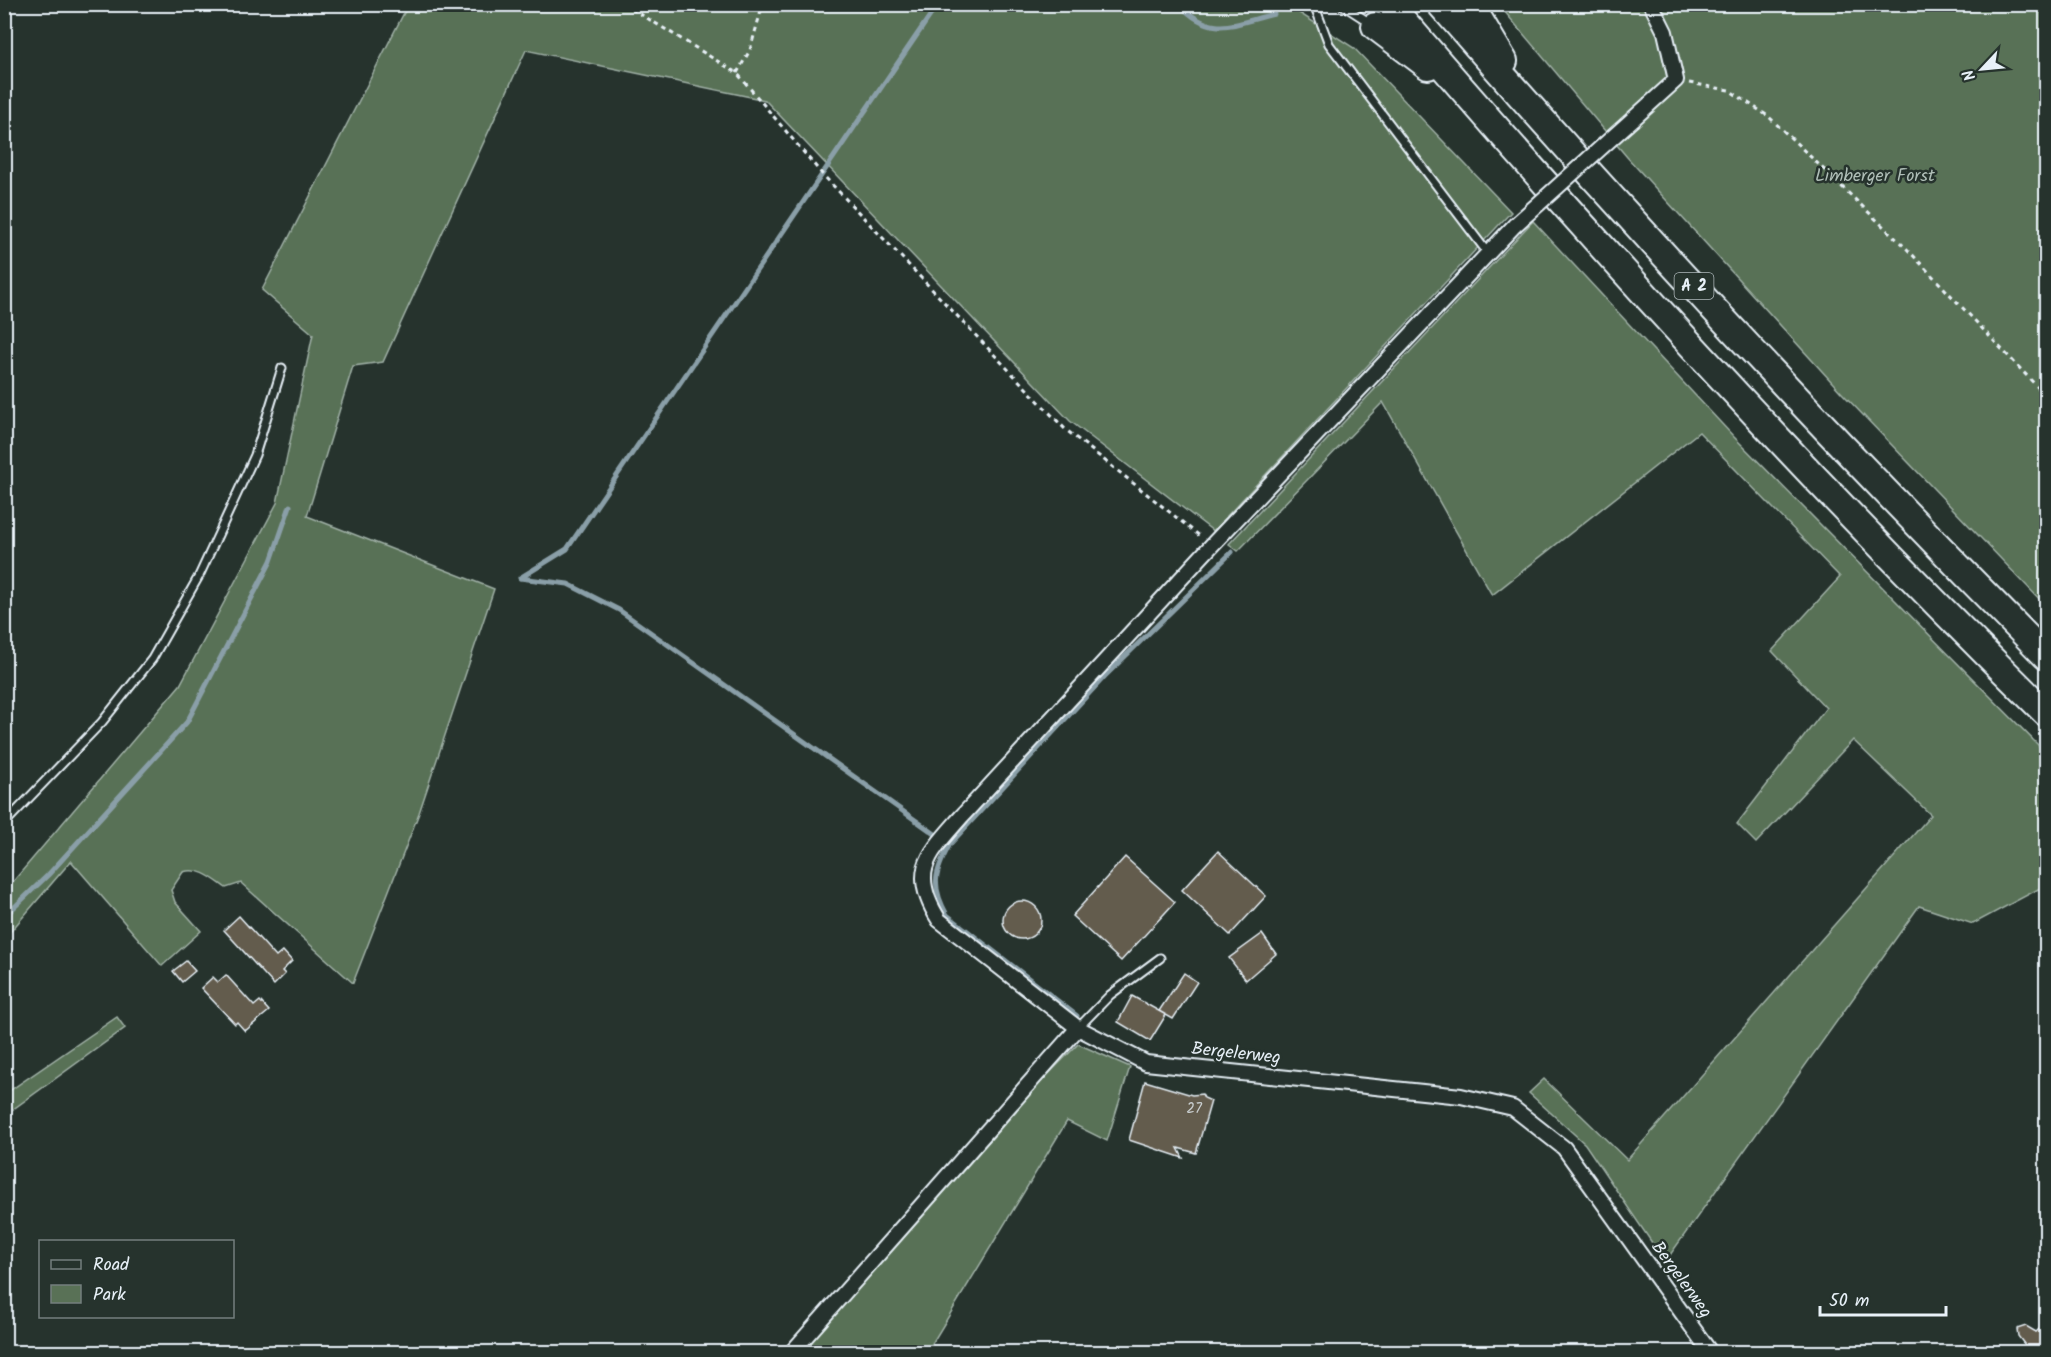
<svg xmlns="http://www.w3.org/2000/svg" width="2051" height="1357" font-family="Kalam,sans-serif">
<rect width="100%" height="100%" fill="#26332d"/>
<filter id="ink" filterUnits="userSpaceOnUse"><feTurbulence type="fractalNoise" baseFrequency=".0167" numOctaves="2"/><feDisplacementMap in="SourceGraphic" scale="12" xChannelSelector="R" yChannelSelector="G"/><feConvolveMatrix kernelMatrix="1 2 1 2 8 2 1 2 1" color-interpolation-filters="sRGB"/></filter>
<g filter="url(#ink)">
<path fill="#597156" stroke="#a0b1a7" stroke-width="1.5" d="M408,5H1287L1354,48L1511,212L1213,531L1070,421L765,100L526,50L383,362L353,366L307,516L494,589L419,813L353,983L241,883L226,888C212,878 200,867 183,872L171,890L175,902L201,931L162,966L71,861L5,938V891L180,685L277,503L313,334L262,290Z
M1499,5H2046V606L1841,392L1627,157Z
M1533,221L1734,437L2046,753V885L1973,924L1919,906L1665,1262L1585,1144L1529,1093L1544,1079L1627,1160L1931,815L1853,740L1756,843L1737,824L1826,708L1772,651L1840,577L1699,432L1492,595L1383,402L1238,551L1229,544Z
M117,1017L125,1028L5,1115V1094Z
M1078,1044L1130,1067L1107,1141L1067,1121L927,1352H802L1028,1095Z"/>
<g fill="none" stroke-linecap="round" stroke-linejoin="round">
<path stroke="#8a9fa8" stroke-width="5" d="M1179,4C1212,39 1233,24 1274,14
M520,578L567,549L938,4
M520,578L568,584L619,610L935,834
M4,917L48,875L187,722L271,561L290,506
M1077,1016L947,915C931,886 934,873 950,844L1105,676L1232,552"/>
</g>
<path fill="#645c4d" stroke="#e8f1f8" stroke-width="1.5" d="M1218,851L1266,896L1230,935L1182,890Z
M1125,857L1175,902L1121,961L1072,916Z
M1003 920a19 19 0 1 1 38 0a19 19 0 1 1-38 0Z
M239,916L276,957L283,951L292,961L282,971L285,974L274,985L224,930Z
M1262,934L1276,954L1246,980L1229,958Z
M186,961L195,971L182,982L173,971Z
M1184,973L1197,982L1173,1019L1159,1011Z
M226,975L254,1006L260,1001L269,1011L245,1031L237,1022L235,1024L201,988L213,977L218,982Z
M1132,996L1166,1015L1150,1041L1118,1022Z
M1145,1081L1192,1095L1202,1094L1204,1098L1211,1101L1196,1153L1178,1148L1183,1158L1129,1140Z
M2046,1323V1353H2031L2018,1336L2017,1329L2026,1326L2036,1332Z"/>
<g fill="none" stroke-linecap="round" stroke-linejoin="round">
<g stroke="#e8f1f8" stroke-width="11">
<path id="service" d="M1320,4L1317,12L1329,44L1487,252
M1341,4L1372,24
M4,824L102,722L152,659L199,576L255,455L282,368
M1078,1028L1110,995L1160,958"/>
</g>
<g stroke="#e8f1f8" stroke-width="18">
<path id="minor" d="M1633,119L1676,80L1665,32L1651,4
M1515,225L1212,545L962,816C929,854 908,871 939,920L1078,1028L1146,1063L1461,1096L1513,1108L1564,1148L1710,1352
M792,1352L1078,1028"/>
</g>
<g stroke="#e8f1f8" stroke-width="30">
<path id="motorway" d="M1389,4C1599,249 1816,487 2046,713
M1440,4C1635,228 1838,446 2046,656
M1470,4L1504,61
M1375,26L1428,66"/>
</g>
<path stroke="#e8f1f8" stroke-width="3" stroke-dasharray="4.5 4.5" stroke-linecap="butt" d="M624,4L737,73L822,174L1065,429L1201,537
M737,73L750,50L763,4
M1689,83L1729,90L1768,116L1908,250L2046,396"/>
<use href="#service" stroke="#26332d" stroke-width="7"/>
<use href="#minor" stroke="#26332d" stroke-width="14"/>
<use href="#motorway" stroke="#26332d" stroke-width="26"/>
<g stroke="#e8f1f8" stroke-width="18" stroke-linecap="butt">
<path id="minor-bridge" d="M1515,225L1633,119"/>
</g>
<use href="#minor-bridge" stroke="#26332d" stroke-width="14"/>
</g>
</g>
<g text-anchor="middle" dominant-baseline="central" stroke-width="5" stroke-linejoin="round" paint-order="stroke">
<g font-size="15" fill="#c7cccd">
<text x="1194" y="1109">27</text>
</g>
<rect fill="#26332d" stroke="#aeb8bb" stroke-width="1.5" x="1674.5" y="273" width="39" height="26" rx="4.5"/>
<g font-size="16" font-weight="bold" fill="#e8f1f8">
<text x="1694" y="286">A 2</text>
</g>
<g font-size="18" fill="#afbeb7" stroke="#26332d">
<text x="1875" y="176">Limberger Forst</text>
</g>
<g font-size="18" fill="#e8f1f8" stroke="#26332d">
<text transform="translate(1236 1054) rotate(6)">Bergelerweg</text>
<text transform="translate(1681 1280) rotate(54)">Bergelerweg</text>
</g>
</g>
<rect width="2051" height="1357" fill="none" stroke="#26332d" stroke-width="24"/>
<rect x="12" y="12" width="2027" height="1333" fill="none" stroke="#e8f1f8" stroke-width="2" filter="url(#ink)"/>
<rect x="39" y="1240" width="195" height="78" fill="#26332d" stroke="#747f7e" stroke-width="1.5"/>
<rect x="51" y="1260" width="30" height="9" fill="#26332d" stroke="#747f7e" stroke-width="1.5"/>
<text x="93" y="1270" font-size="18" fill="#e8f1f8">Road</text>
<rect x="51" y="1285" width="30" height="18" fill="#597156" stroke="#747f7e" stroke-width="1.5"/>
<text x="93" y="1300" font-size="18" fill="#e8f1f8">Park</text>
<g transform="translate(1982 69) rotate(244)" stroke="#26332d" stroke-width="4.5" paint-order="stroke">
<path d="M0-4.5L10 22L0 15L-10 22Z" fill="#e8f1f8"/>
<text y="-9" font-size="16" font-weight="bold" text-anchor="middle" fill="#e8f1f8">N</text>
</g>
<path d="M1820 1306v9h126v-9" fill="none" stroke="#e8f1f8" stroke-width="3"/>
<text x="1829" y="1306" font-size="18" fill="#e8f1f8" stroke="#26332d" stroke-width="4.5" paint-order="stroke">50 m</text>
</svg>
